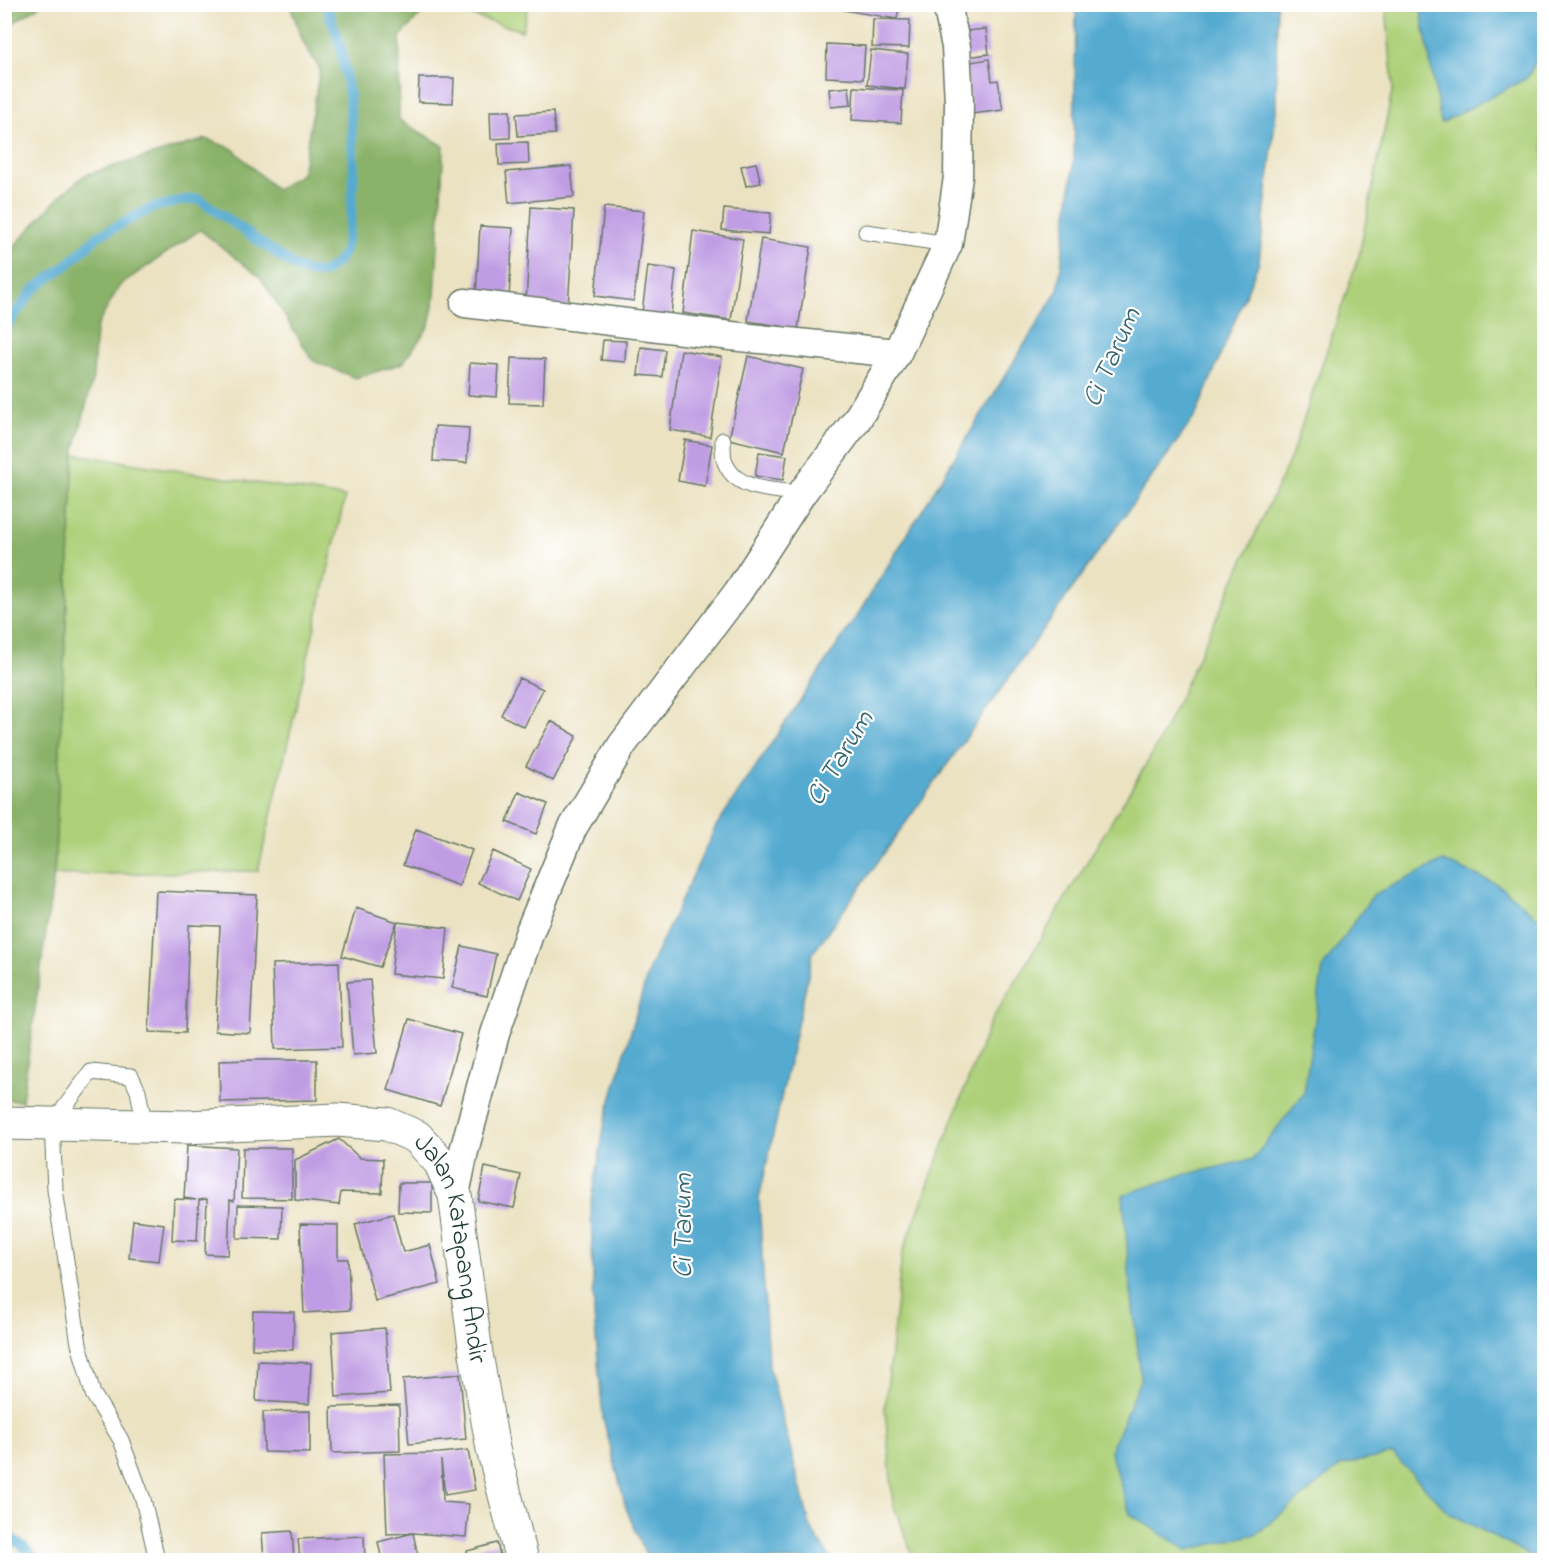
<svg xmlns="http://www.w3.org/2000/svg" width="1549" height="1565" font-family="'Indie Flower',sans-serif">
<rect width="100%" height="100%" fill="#fff"/>
<filter id="ink" filterUnits="userSpaceOnUse"><feTurbulence type="fractalNoise" baseFrequency=".0167" numOctaves="2"/><feDisplacementMap in="SourceGraphic" scale="12" xChannelSelector="R" yChannelSelector="G"/><feConvolveMatrix kernelMatrix="1 2 1 2 8 2 1 2 1" color-interpolation-filters="sRGB"/></filter>
<filter id="wash" filterUnits="userSpaceOnUse"><feTurbulence type="fractalNoise" baseFrequency=".008" numOctaves="4" result="noise"/><feDisplacementMap in="SourceGraphic" scale="24" xChannelSelector="R" yChannelSelector="G"/><feGaussianBlur stdDeviation="1.35" result="paint"/><feColorMatrix in="noise" values="0 0 0 0 0 0 0 0 0 0 0 0 0 0 0 0 0 1.4 0 .05"/><feComposite in="paint" operator="in"/></filter>
<g filter="url(#wash)">
<rect width="100%" height="100%" fill="#ebe2c1"/>
<path fill="#add079" stroke="#668656" stroke-width="1.5" d="M437,5H529L522,31Z
M1386,5H1544V1560H915L893,1504L885,1408L902,1254L989,1025L1157,746L1291,457L1359,255L1393,87Z
M74,454L345,497L258,871L54,875Z"/>
<path fill="#8ab269" stroke="#54784e" stroke-width="1.5" d="M5,4H41V5L5,28Z
M290,5H429L400,37L399,120L444,146L435,295L429,326L403,363L356,378L313,361L261,278L200,230L120,285L96,328L93,377L74,454L54,875L22,1101L5,1100V256L61,195L85,175L206,139L233,149L276,190L302,174L320,69L304,44Z"/>
<path fill="#54aad0" stroke="#3a7482" stroke-width="1.5" d="M1076,5H1277L1276,112L1259,262L1196,415L813,953L759,1199L768,1362L811,1529L832,1560H648L626,1508L603,1418L594,1315L591,1206L605,1121L649,969L716,826L860,611L1058,290L1074,160Z
M1420,5H1544V47L1527,78L1441,123Z
M1443,861L1497,884L1544,922V1560H1538L1449,1513L1393,1454L1342,1465L1256,1534L1187,1550L1130,1514L1110,1452L1141,1378L1129,1272L1123,1195L1179,1176L1253,1159L1304,1093L1323,967L1373,895Z"/>
<g fill="none" stroke-linecap="round" stroke-linejoin="round">
<path stroke="#54aad0" stroke-width="10" d="M4,329L34,289L67,265L98,236L152,208L184,200L199,199L294,266L308,272L323,273L337,263L345,250L351,218L354,166L349,94L340,44L326,4
M4,1534L23,1546L37,1560"/>
</g>
<g id="blocks">
<path fill="#bf9ce3" d="M844,4H900L897,19L843,10Z
M873,19L910,20L909,48L872,47Z
M986,29L989,54L959,58L957,32Z
M827,44L865,46L863,79L826,77Z
M871,50L908,54L905,89L867,85Z
M989,59L992,81L998,80L1003,110L972,114L965,63Z
M419,78H454L453,103L418,102Z
M849,87L851,105L831,107L829,89Z
M854,87L903,90L901,123L852,120Z
M490,111H510V138L491,139Z
M553,112L555,134L518,136L516,114Z
M528,142L529,164L499,165L498,143Z
M756,163L761,183L746,186L741,166Z
M571,166L574,197L509,203L506,172Z
M531,207L574,210L568,308L526,305Z
M604,207L644,211L634,301L595,296Z
M724,209L771,213L769,234L722,230Z
M480,226L513,228L509,298L476,296Z
M693,231L743,239L731,320L683,313Z
M761,239L811,247L798,329L748,321Z
M648,266L676,270L670,324L641,320Z
M603,340L626,341L625,362L601,360Z
M641,347L665,350L662,377L638,375Z
M681,350L722,357L710,437L670,430Z
M748,356L803,369L784,452L729,439Z
M511,358L545,359L543,404L509,403Z
M470,363L499,365L497,397L468,395Z
M435,426L469,428L467,463L433,461Z
M685,440L712,445L705,486L678,481Z
M759,452L787,456L783,480L755,476Z
M519,678L543,689L524,727L501,715Z
M551,721L577,736L553,781L526,766Z
M519,792L548,804L536,834L507,822Z
M416,829L472,850L459,886L403,865Z
M493,851L531,869L517,901L478,883Z
M156,891L257,895L250,1033L215,1031L220,926L189,925L185,1033L149,1032Z
M356,908L397,922L380,967L342,956Z
M397,922L448,928L443,979L391,974Z
M462,946L496,954L487,996L452,988Z
M339,962L342,1047L275,1049L272,964Z
M370,980L377,1053L353,1055L347,982Z
M409,1019L461,1034L440,1106L388,1090Z
M251,1060H317V1100L220,1102L219,1061Z
M339,1139L360,1158L383,1159L382,1193L341,1192L339,1205L295,1200V1160Z
M187,1145L237,1148L234,1201L230,1200L228,1255L205,1254L207,1199L199,1200L197,1241L172,1240L174,1199L196,1200L184,1198Z
M243,1148H292V1199L242,1198Z
M485,1167L521,1175L514,1208L478,1201Z
M399,1183H432V1213L398,1212Z
M238,1205L282,1206L281,1239L237,1238Z
M393,1214L403,1252L430,1245L440,1284L375,1301L355,1224Z
M133,1220L164,1224L159,1261L129,1258Z
M300,1224L338,1225V1259H348L350,1310L304,1313Z
M253,1311L294,1312L293,1350L252,1349Z
M385,1328L390,1393L336,1397L332,1332Z
M258,1361L311,1363L309,1404L256,1401Z
M460,1374L466,1439L409,1444L403,1379Z
M399,1405L400,1451L332,1453L331,1407Z
M310,1411V1453L264,1452L263,1412Z
M468,1450L475,1490L445,1495L441,1460L443,1502L469,1504L466,1537L413,1533L419,1560H382L378,1542L413,1533L387,1534L384,1454L440,1453Z
M292,1531L294,1560H264L262,1533Z
M364,1536L365,1560H300L298,1539Z
M497,1543L501,1560H469L467,1551Z"/>
</g>
</g>
<g filter="url(#ink)">
<use href="#blocks" fill-opacity="0" stroke="#667765" stroke-width="1.5"/>
<g fill="none" stroke-linecap="round" stroke-linejoin="round">
<g stroke="#667765" stroke-width="17">
<path id="service" d="M866,232L948,244
M723,440C723,446 723,454 724,459C733,492 776,490 802,493
M145,1127L138,1091L131,1076L91,1072L52,1124L55,1190L79,1344L93,1394L121,1440L143,1499L157,1560"/>
</g>
<g stroke="#667765" stroke-width="31">
<path id="minor" d="M465,303L731,336L897,353
M455,1195L464,1151L495,1034L530,931L572,829L622,745L738,592L802,493L856,421L897,353L948,244L958,177L959,101L956,47L947,4"/>
</g>
<g stroke="#667765" stroke-width="35">
<g id="tertiary">
<path id="s1" d="M4,1123L186,1127L337,1120L387,1124L417,1137L440,1162L455,1195L476,1354L493,1449L522,1560"/>
</g>
</g>
<use href="#service" stroke="#fff" stroke-width="15"/>
<use href="#minor" stroke="#fff" stroke-width="28"/>
<use href="#tertiary" stroke="#fff" stroke-width="33"/>
</g>
</g>
<g text-anchor="middle" dominant-baseline="central" stroke-width="4.5" stroke-linejoin="round" paint-order="stroke">
<g font-size="27" fill="#1f3d34" stroke="#fff">
<text stroke="none"><textPath href="#s1" startOffset="537">Jalan Katapang Andir</textPath></text>
</g>
<g font-size="28" font-style="italic" fill="#32636b" stroke="#fff">
<text transform="translate(1113 358) rotate(-66)">Ci Tarum</text>
<text transform="translate(841 759) rotate(-59)">Ci Tarum</text>
<text transform="translate(684 1226) rotate(-90)">Ci Tarum</text>
</g>
</g>
<rect width="1549" height="1565" fill="none" stroke="#fff" stroke-width="24"/>
</svg>
